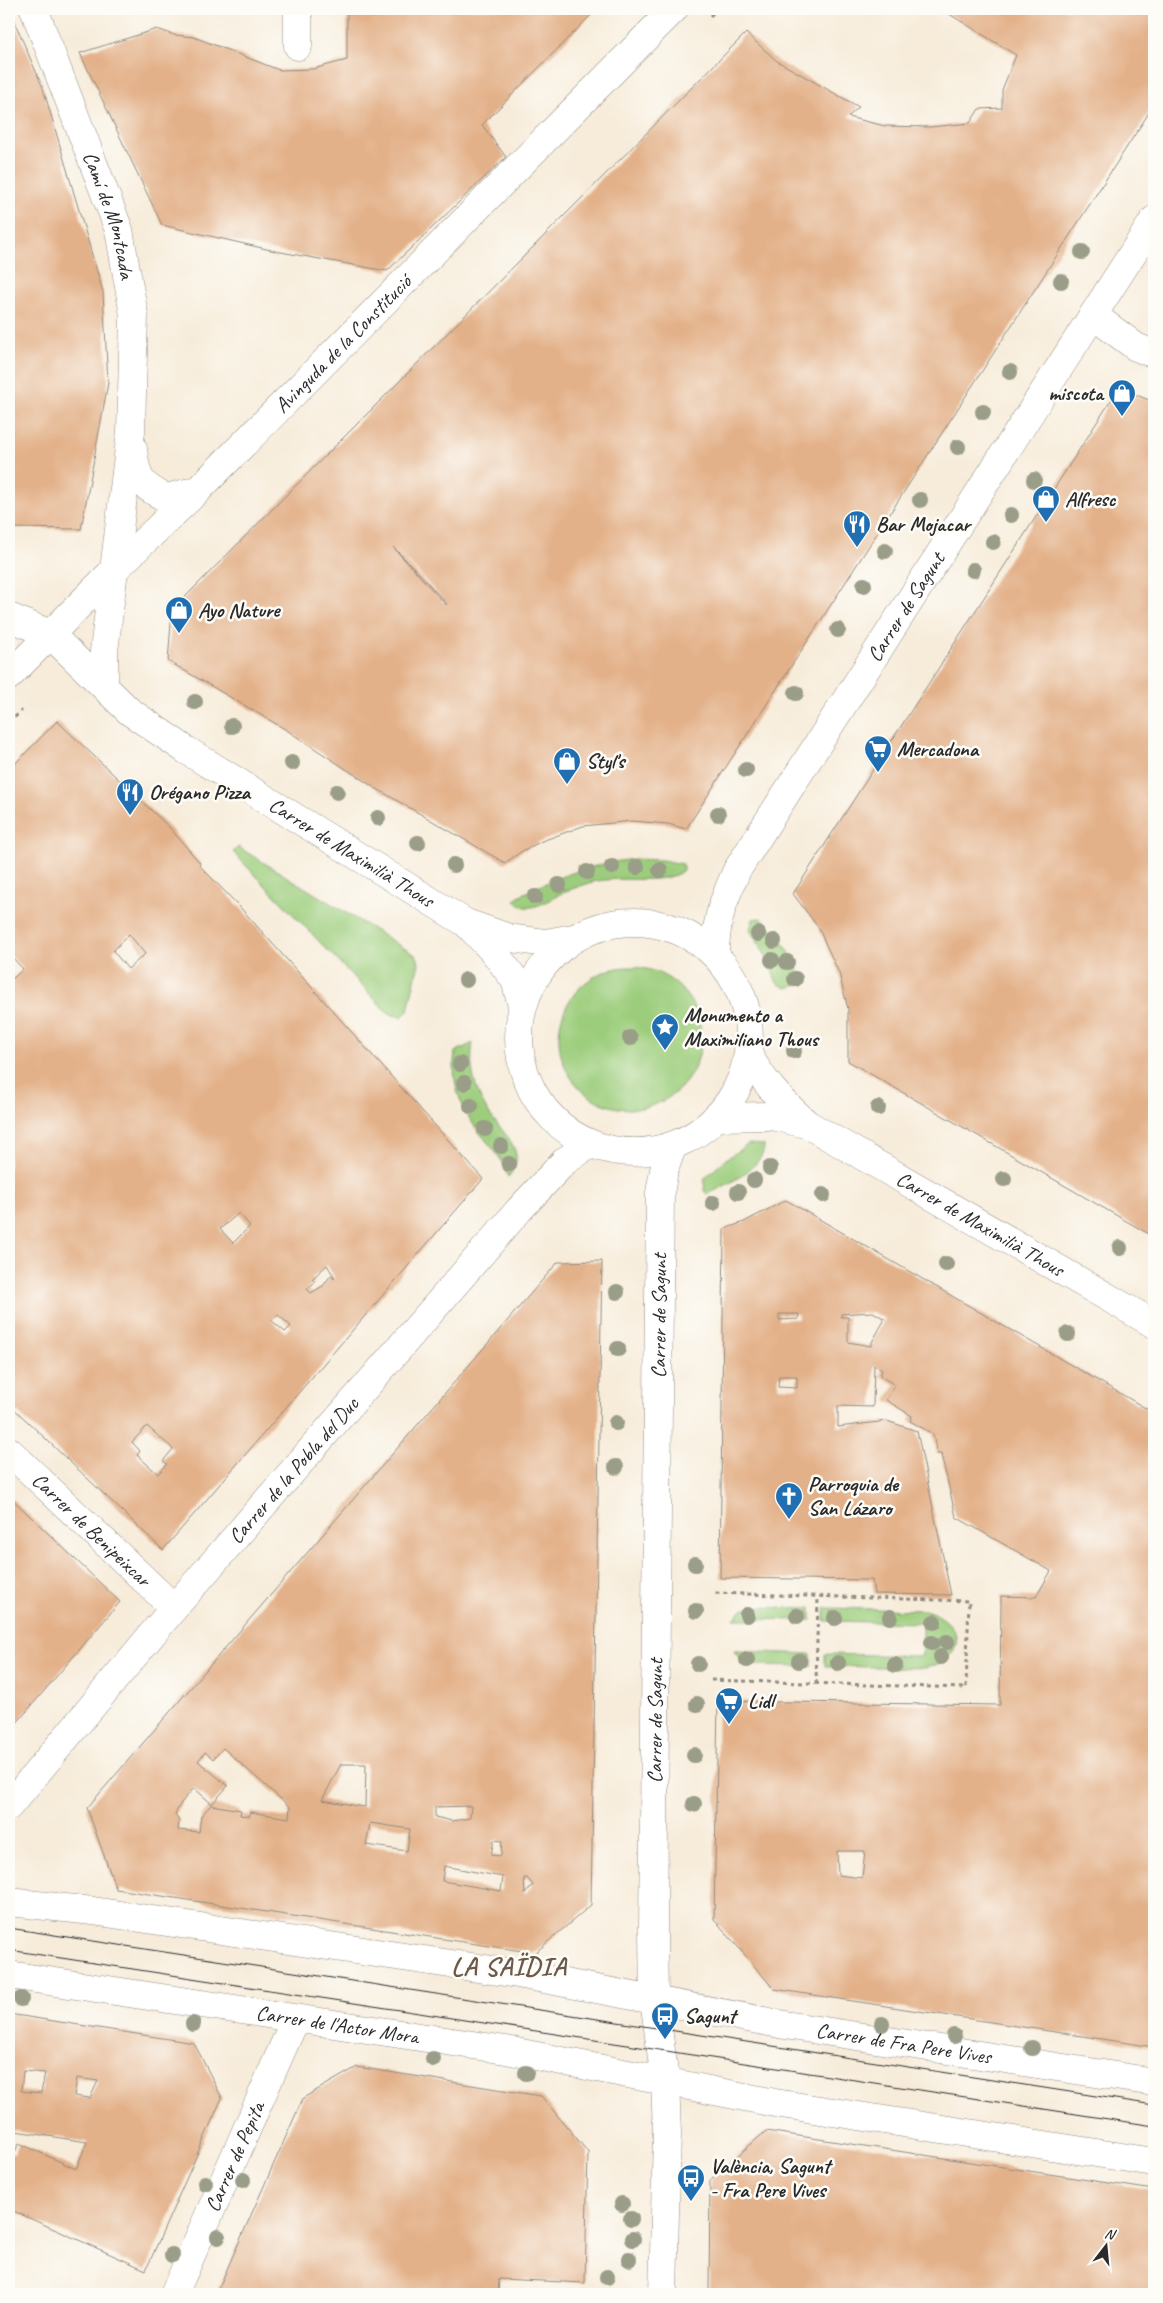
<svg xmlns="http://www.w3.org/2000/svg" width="1163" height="2303" font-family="Caveat,sans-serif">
<rect width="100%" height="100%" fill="#fdfcf7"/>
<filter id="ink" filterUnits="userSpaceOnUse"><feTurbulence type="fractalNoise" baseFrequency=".02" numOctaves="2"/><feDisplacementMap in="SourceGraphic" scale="10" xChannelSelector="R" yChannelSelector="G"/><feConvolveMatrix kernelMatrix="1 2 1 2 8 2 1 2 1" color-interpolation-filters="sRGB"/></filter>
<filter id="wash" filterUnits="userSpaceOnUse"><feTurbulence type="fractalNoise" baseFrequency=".0096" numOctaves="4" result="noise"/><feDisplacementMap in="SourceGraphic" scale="20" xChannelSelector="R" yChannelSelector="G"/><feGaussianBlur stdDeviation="1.12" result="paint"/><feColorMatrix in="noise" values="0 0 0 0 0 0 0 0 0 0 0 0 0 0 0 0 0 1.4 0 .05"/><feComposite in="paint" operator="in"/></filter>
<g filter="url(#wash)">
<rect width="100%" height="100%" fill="#f7ecda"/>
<path fill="#9ccd7c" stroke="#647c54" d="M238,847L417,956L419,963L408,1010L402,1017L393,1015L386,1011L233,852Z
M634,859L662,860L683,864V870C668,886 618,875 593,882C583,885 574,888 564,892C550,898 529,917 515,901L517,897C555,877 591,864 634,859Z
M761,918C774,928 805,968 799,985L786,988L777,983L766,956L750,930L753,919Z
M559 1038a71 71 0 1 1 142 0a71 71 0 1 1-142 0Z
M473,1043C469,1065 474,1087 485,1107C497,1130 532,1150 508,1177C503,1158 491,1147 479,1132C460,1108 451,1082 455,1052Z
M748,1144L764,1145C766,1166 724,1187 707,1194L704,1191L705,1178L726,1159Z
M750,1607L811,1608V1620L734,1619L742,1609Z
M825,1608L925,1610C965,1622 968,1657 926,1668L825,1666V1654L922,1656V1623L825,1621Z
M734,1651L811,1654V1666L748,1665L742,1662Z"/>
<g id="blocks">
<path fill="#e3b189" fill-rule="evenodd" d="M9,9L43,88L103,292L108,383L81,529L9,528Z
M347,9H597L482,125L506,157L387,271L275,251L162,225L80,53L157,29L174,35L194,37L279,70L313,69L347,60Z
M941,9H1154V105L686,829L668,824L632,821L583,826L542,841L522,851L505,863L372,786L285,729L168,661L172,610L746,33L777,61L859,107L848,117L885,126L930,127L970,123L979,109L1002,108V90L1016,55ZM393,547L416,570L447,604L446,605Z
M1119,388L1154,402V1237L848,1061V1009L839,973L818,927L793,894Z
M57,721L169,827L200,863L199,865L238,905L483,1179L163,1550L9,1404V982L23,969L10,955L9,957V770ZM129,934L145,954L128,969L113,951ZM239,1213L250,1226L233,1243L220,1229ZM327,1265L335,1278L334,1279L331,1275L323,1286L311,1293L307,1289L315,1282L312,1279ZM278,1315L291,1326L285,1332L271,1320ZM147,1426L173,1449L163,1461L167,1464L158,1474L137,1455L140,1451L132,1442Z
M786,1200L1154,1413V2047L774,1989L714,1919L718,1701L1000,1705L1001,1596L1036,1597L1051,1571L956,1517L941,1454H937L933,1434L910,1421L912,1416L886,1400L895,1385L880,1376L882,1370L874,1365L873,1407L838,1406V1427L887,1421L917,1431L951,1595L874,1594L872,1580L720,1578L724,1229L744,1222ZM873,1312L885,1319L872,1342L871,1346L848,1342V1317H841V1314ZM779,1314H799L798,1319L779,1320ZM779,1376H797V1388L778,1387ZM837,1851H865L862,1878L838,1875Z
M602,1261L591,1905L535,1953L116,1889L87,1808L558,1262ZM223,1748L290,1807L289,1818L250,1812V1816L240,1815L241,1810L211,1805L201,1816L199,1832L178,1830L179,1821L175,1814L181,1803L194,1788L212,1804L228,1786L198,1761L205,1752L213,1759ZM341,1764H366L365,1807L322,1800ZM471,1806L470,1818L452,1821L435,1817V1807ZM370,1823L410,1829L407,1851L366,1845ZM494,1840L502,1841L501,1856L491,1855ZM444,1866L503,1877L501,1891L442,1881ZM524,1878H527L533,1885L525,1894Z
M9,1496L120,1602L9,1732Z
M9,2014L194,2043L222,2098L146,2270L9,2209V2151L14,2154L19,2143L76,2169L87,2142L9,2130ZM23,2071L45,2073L41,2093L21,2091ZM77,2078L98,2081L90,2098L74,2096Z
M357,2067L541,2096L588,2152L585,2283L499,2279L498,2294H216L303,2098Z
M766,2131L1154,2190V2294H1012L998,2292L997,2294H709L710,2180Z"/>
</g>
</g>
<g filter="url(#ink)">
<use href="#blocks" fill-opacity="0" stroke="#918c82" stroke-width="1"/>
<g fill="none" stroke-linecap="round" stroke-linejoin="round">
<g stroke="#918c82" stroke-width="29">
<g id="minor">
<path id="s1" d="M34,9L119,230L134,315L131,432L104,651V685"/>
<path d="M298,9V46"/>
<path d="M1093,315L1136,347L1154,354"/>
<path d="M133,449C137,480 139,484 166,498L198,490"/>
<path d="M9,617L50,634"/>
<path id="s2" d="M9,1451L174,1608"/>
<path id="s3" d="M9,1806L174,1608L519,1210L565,1161L589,1145"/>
<path id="s4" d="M9,1902L93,1911L518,1974L785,2025L1154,2082"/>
<path id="s5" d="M9,1975L506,2050L775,2103L1154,2162"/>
<path id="s6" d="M174,2294L295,2020"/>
</g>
</g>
<g stroke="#918c82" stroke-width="29">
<g id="tertiary">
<path id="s7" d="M50,634L129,711L186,750L466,923L509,938L546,943L573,938"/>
<circle cx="634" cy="1037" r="115"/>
<path d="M470,927L494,952L515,980L522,1005"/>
<path id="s8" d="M715,953C716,919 723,901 737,870L1154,220"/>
<path id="s9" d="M748,1054C766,1086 780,1099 807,1124L1154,1324"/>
<path d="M716,1117L772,1116L806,1124"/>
<path id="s10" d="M663,2294L667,2133L665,2080L654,1999L653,1931L660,1193L664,1170L672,1148"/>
</g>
</g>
<g stroke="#918c82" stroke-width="29">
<g id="secondary">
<path id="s11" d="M9,676L116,568L198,490L674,9"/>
</g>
</g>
<path stroke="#918c82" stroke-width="3" stroke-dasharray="4 4" stroke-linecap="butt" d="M710,16L717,9
M9,723L22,710
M711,1680L966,1688L969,1601L712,1593
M816,1684L818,1596"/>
<use href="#minor" stroke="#fff" stroke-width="28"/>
<use href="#tertiary" stroke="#fff" stroke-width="28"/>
<use href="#secondary" stroke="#fff" stroke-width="28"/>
<path stroke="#2b2b2b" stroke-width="1" d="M9,1928L1154,2105
M9,1950L1154,2126"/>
</g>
<g fill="#9a9d87">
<circle cx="1082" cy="252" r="8"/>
<circle cx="1061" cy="281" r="8"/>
<circle cx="1010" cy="372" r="8"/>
<circle cx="983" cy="412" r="8"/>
<circle cx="958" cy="447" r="8"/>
<circle cx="1034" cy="480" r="8"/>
<circle cx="920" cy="500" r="8"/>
<circle cx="1011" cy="515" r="8"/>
<circle cx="993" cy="542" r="8"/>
<circle cx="885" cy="551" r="8"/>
<circle cx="973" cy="570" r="8"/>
<circle cx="864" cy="585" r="8"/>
<circle cx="838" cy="630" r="8"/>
<circle cx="796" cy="693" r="8"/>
<circle cx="195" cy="702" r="8"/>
<circle cx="232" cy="726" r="8"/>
<circle cx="292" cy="763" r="8"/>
<circle cx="746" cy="770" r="8"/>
<circle cx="337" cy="792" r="8"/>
<circle cx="718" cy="814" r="8"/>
<circle cx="378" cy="818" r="8"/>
<circle cx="418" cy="843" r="8"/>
<circle cx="454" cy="865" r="8"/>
<circle cx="612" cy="867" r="8"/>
<circle cx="637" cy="867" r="8"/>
<circle cx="660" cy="870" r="8"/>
<circle cx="587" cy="872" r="8"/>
<circle cx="559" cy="885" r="8"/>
<circle cx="535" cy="897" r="8"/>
<circle cx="758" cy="934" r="8"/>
<circle cx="774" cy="941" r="8"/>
<circle cx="772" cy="960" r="8"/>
<circle cx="787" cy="962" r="8"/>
<circle cx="795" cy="979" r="8"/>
<circle cx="466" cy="980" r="8"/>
<circle cx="630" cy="1038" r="8"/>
<circle cx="794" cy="1051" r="8"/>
<circle cx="460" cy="1064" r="8"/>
<circle cx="464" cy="1083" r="8"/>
<circle cx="471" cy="1106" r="8"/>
<circle cx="878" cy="1108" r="8"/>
<circle cx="485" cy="1129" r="8"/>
<circle cx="501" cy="1146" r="8"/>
<circle cx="509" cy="1164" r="8"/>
<circle cx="770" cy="1168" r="8"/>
<circle cx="1004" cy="1179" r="8"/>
<circle cx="754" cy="1180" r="8"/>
<circle cx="738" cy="1192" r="8"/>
<circle cx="823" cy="1195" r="8"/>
<circle cx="713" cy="1203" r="8"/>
<circle cx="1120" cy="1248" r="8"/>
<circle cx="946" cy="1264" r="8"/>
<circle cx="617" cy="1292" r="8"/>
<circle cx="1068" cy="1334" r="8"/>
<circle cx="618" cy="1349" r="8"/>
<circle cx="616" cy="1423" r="8"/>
<circle cx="616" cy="1467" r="8"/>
<circle cx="695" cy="1564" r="8"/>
<circle cx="696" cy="1611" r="8"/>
<circle cx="747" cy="1615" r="8"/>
<circle cx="797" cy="1616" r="8"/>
<circle cx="890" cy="1617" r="8"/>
<circle cx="835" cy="1618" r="8"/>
<circle cx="934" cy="1622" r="8"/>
<circle cx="947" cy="1642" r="8"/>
<circle cx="932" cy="1643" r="8"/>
<circle cx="941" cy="1657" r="8"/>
<circle cx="747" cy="1660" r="8"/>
<circle cx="799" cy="1661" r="8"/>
<circle cx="838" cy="1663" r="8"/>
<circle cx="698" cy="1664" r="8"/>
<circle cx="895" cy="1665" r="8"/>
<circle cx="697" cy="1704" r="8"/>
<circle cx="694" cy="1755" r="8"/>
<circle cx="694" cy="1804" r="8"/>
<circle cx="21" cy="1999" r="8"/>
<circle cx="193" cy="2024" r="8"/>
<circle cx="882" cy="2024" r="8"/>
<circle cx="954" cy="2036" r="8"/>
<circle cx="1032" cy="2048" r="8"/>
<circle cx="433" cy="2059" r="8"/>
<circle cx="526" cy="2073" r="8"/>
<circle cx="243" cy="2180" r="8"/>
<circle cx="205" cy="2183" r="8"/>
<circle cx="622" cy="2204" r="8"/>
<circle cx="631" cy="2219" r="8"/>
<circle cx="218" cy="2237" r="8"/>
<circle cx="633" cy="2239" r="8"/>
<circle cx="172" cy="2255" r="8"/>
<circle cx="629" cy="2259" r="8"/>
<circle cx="607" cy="2277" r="8"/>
</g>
</g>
<defs>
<g id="shop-pin" transform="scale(1.4375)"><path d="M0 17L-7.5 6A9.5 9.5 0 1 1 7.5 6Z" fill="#1f6fb2" stroke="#fdfcf7"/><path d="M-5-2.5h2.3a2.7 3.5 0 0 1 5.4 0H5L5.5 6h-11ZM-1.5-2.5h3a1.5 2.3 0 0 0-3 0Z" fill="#fff"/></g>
<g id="restaurant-pin" transform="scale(1.4375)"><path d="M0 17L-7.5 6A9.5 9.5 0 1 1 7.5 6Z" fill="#1f6fb2" stroke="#fdfcf7"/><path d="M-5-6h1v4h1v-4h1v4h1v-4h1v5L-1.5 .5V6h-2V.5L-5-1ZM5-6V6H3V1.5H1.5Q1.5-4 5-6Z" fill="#fff"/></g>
<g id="supermarket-pin" transform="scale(1.4375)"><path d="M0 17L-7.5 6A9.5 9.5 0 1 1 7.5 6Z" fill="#1f6fb2" stroke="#fdfcf7"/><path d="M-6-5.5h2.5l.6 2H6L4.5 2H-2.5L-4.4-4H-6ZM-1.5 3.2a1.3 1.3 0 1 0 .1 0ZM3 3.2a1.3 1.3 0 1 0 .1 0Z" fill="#fff"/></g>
<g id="sight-pin" transform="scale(1.4375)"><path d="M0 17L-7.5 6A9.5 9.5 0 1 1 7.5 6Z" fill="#1f6fb2" stroke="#fdfcf7"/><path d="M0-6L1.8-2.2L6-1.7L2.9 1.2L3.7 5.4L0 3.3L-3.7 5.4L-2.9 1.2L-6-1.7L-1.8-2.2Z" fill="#fff"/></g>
<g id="church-pin" transform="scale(1.4375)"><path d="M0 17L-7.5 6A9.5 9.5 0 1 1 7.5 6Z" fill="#1f6fb2" stroke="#fdfcf7"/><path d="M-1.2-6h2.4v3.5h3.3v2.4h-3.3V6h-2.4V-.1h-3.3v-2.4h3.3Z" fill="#fff"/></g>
<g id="bus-pin" transform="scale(1.4375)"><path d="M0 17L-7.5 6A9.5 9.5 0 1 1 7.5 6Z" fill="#1f6fb2" stroke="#fdfcf7"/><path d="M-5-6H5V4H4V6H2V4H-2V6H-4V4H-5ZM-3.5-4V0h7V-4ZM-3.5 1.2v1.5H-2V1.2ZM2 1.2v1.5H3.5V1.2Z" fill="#fff"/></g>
</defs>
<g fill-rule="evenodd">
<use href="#shop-pin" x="1122" y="393"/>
<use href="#shop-pin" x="1046" y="499"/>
<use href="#restaurant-pin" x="857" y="524"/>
<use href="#shop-pin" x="179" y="610"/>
<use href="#supermarket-pin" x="878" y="749"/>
<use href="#shop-pin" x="567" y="761"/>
<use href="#restaurant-pin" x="130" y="792"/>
<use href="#sight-pin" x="665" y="1027"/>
<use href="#church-pin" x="789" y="1496"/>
<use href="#supermarket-pin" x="729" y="1701"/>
<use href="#bus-pin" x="665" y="2016"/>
<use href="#bus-pin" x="691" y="2178"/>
</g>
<g text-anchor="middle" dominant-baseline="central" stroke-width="5" stroke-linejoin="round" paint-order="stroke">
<g font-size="21" fill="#2b2b2b" stroke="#fdfcf7">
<text stroke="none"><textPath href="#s1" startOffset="220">Camí de Montcada</textPath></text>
<text stroke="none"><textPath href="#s11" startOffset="471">Avinguda de la Constitució</textPath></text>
<text stroke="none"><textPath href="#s8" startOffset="399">Carrer de Sagunt</textPath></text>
<text stroke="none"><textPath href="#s7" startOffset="374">Carrer de Maximilià Thous</textPath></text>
<text stroke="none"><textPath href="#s9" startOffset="292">Carrer de Maximilià Thous</textPath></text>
<text stroke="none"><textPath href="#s10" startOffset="979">Carrer de Sagunt</textPath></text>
<text stroke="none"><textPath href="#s3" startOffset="440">Carrer de la Pobla del Duc</textPath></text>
<text stroke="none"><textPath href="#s2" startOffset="114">Carrer de Benipeixcar</textPath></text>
<text stroke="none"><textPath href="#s10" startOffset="574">Carrer de Sagunt</textPath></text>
<text stroke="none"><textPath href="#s5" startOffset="332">Carrer de l'Actor Mora</textPath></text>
<text stroke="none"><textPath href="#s4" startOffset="906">Carrer de Fra Pere Vives</textPath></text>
<text stroke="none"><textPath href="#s6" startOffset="150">Carrer de Pepita</textPath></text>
</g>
<g font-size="21" font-weight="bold" fill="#2b2b2b" stroke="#fdfcf7" text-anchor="start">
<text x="1103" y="393" text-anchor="end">miscota</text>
<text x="1065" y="499">Alfresc</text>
<text x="876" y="524">Bar Mojacar</text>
<text x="198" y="610">Ayo Nature</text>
<text x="897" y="749">Mercadona</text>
<text x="586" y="761">Styl's</text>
<text x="149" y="792">Orégano Pizza</text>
<text x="684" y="1015">Monumento a<tspan x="684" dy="24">Maximiliano Thous</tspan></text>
<text x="808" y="1484">Parroquia de<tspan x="808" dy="24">San Lázaro</tspan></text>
<text x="748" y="1701">Lidl</text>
<text x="684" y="2016">Sagunt</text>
<text x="710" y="2166">València, Sagunt<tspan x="710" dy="24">- Fra Pere Vives</tspan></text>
</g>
<g font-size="26" font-weight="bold" letter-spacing="1" fill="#6b5a4c" stroke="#fdfcf7">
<text x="509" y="1966">LA SAÏDIA</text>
</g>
</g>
<rect width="1163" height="2303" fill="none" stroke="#fdfcf7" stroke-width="30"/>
<g transform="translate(1106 2246) rotate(16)" stroke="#fdfcf7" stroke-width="4" paint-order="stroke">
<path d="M0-4L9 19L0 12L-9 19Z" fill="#2b2b2b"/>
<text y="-8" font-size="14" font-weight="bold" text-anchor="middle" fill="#2b2b2b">N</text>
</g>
</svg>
